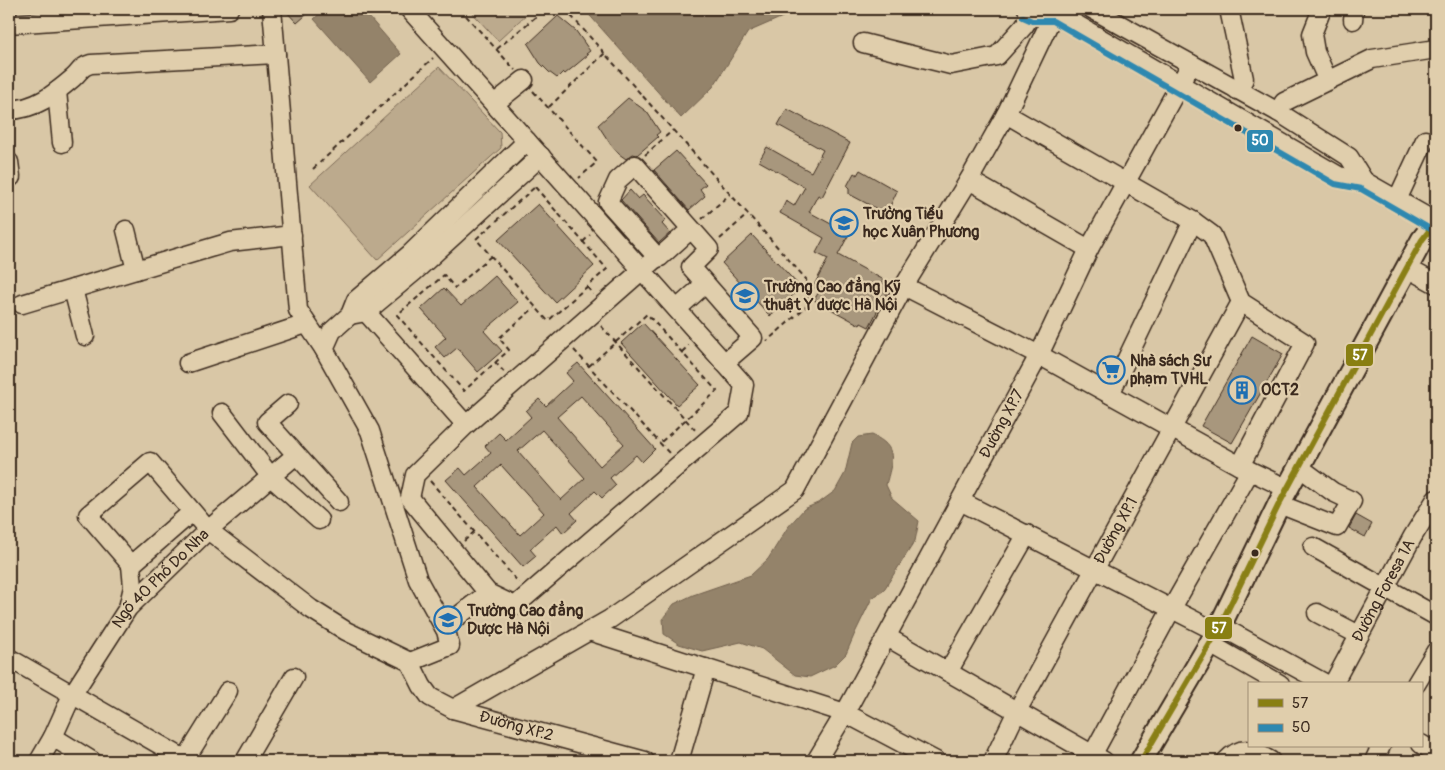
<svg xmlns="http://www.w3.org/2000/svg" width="1445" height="770" font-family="Pangolin,sans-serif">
<rect width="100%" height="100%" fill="#d9c7a6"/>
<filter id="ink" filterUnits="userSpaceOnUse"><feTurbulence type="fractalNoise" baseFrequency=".02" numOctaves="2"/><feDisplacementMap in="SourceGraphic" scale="10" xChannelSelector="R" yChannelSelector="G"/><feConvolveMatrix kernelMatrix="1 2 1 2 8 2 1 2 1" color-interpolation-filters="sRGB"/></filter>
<g filter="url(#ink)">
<path fill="#bcaa8d" stroke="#7c6a56" d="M469,9H532L498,41Z
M439,67L500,132L501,148L377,260L310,185Z"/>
<path fill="#94836a" stroke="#705f4c" d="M325,9H362L401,54L370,82L314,19Z
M584,9H801L748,32L713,87L681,118Z
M872,435C899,447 892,461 886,485L892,498L919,521L915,541L883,591L872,598L855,633L846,654L835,665L810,677L795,675L762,649L741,642L702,651L679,644L664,634L663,618L674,604L693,595L751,575L768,559L788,527L804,509L820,502L835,491L845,473L852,443L858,437Z"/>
<path fill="#a8977d" stroke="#3b2a1e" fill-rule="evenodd" d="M284,9H313L297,23Z
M558,16L576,31L590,51L586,54L588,55L565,74L563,72L557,78L549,72L540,63L528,44Z
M628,98L647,112L660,132L656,135L658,137L637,155L633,154L626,159L619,154L611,145L598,125Z
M787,109L850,143L822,197L818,195L809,212L831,224L834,218L851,228L848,233L849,234L838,255L884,280L883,283L890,287L869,327L861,323L860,325L814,300L820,290L813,287L828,259L816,253L824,238L780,213L786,201L794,206L805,187L759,161L767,147L811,172L823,150L778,125Z
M676,151L706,184L700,189L705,196L689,210L654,170Z
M860,170L897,191L887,213L880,208L879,210L849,194V188L847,186L854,173L857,175Z
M630,190L638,199L643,195L666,220L662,224L670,233L659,243L621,200Z
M538,204L594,266L555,302L498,240Z
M752,235L801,288L770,316L722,263Z
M495,276L518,302L484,331L502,351L478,372L457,348L445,358L435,347L446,337L421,309L444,288L461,306Z
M643,323L700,385L677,405L621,343Z
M1252,336L1283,354L1232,443L1201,426Z
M578,363L655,449L642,462L636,455L610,478L616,485L602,498L595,491L571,513L577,520L563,533L557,525L530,549L536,556L523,567L446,480L460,468L466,475L491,453L485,446L499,433L506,440L531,417L526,411L539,399L546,406L573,381L566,373ZM581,396L624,444L600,466L557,417ZM542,430L585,478L561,500L518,451ZM501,465L544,513L520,535L477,487Z
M1356,515L1372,524L1365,537L1349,528Z"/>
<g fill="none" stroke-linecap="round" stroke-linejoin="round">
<g stroke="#3b2a1e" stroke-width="21">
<g id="minor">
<path d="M272,9L298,310L324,349L370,431L418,580L446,631L450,646L410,662"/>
<path d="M409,9C521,134 633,260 744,385L739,413L515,606L488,593L410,498L415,475L466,425L657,257"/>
<path d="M1027,9L1033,12H1055L1339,176L1364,181L1436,222"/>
<path d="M1092,9L1278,112L1349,157L1364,181"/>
<path d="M1229,9L1244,79L1237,90"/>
<path d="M1322,9L1312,34L1315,52L1328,81"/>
<path d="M1353,20L1354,9"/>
<path d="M9,24L229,9"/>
<path d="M863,43L951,65L997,56L1024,26L1033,12"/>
<path d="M57,91L62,143"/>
<path d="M494,104L524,80"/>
<path d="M9,110C36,109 53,95 73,78C81,71 80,67 91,64L276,54"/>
<path d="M1278,112L1284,102L1372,59L1436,49"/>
<path d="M1006,114L1193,221L1212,235L1241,302L1305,343L1240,466"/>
<path d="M9,162L11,177"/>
<path d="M969,180L1089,249"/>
<path d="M1397,200L1425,140"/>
<path d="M691,229L660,257L658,258L608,202L618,180L635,165L709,249L691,267L753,338L724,363"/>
<path d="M126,230L136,270"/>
<path d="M1407,268L1436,284"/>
<path d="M904,286L1039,355L1240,466L1288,489"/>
<path d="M73,289L85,336"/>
<path d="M358,303L466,425"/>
<path d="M22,304L230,242L292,235"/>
<path d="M677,309L705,284"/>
<path d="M350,315L366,312L414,272L541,156"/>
<path d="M324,349L332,331L350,315L356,300L410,254L527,141"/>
<path d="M188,363L306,324"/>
<path d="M1110,394L1193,221"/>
<path d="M288,404L267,422L339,502"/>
<path d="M222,413L271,477L319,520"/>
<path d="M960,501L1217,632"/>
<path d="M1279,504L1337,527L1352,501L1333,492L1299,467"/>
<path d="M1313,547L1436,616"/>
<path d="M131,565L192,512"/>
<path d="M128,608L133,587L131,565L88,515L150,462L208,530L311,609L346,631L410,662"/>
<path d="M1317,613L1359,635"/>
<path d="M1220,626L1326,684"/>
<path d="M444,627L488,593"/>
<path d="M589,631L845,713L936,761"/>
<path d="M887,637L1104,761"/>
<path d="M1210,644L1280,684"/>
<path d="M9,658L188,761"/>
<path id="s1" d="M410,662L422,686L430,697L453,709L645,761"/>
<path d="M948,672L1027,534"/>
<path id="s2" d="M1333,684L1413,536L1436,499"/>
<path d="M1416,684L1436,651"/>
<path d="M453,709L610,619L795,490L904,286L969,180L1006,114L1056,9"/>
<path d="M53,737L92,761"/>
<path d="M1421,744L1436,753"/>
<path d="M185,760L228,691"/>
<path id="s3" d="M39,761L53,737L72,695L128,608L208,530L296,455"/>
<path d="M245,761L294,677"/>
<path d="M679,761L706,668"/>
<path id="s4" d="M816,761L845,713L1039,355L1089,249L1191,64"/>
<path id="s5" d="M993,761L1017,711L1241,302"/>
<path d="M1089,761L1172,608L1250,471"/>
<path d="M1226,761C1243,743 1253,751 1271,761"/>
<path d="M1374,761L1381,746"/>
</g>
</g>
<g stroke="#3b2a1e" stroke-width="25">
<path id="major" d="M1141,761L1217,632L1279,504L1422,240L1436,222"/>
</g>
<path stroke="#3b2a1e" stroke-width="2" stroke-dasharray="5 4" stroke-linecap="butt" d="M460,9L515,70
M565,9L806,279L808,305L767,341
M497,49L545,9
M533,91L597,162L579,178
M549,107L605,53
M645,155L673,130
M313,169L433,58
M535,187L607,269L548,321L476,239Z
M702,219L730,194
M720,239L748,214
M583,242L590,235
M491,256L455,288L444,275L397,315L464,391L509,350L499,338L535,307
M587,287L593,294
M601,326L697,432
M574,350L669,453
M682,352L689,345
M495,362L504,372
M589,366L647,314L717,391L660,443
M430,481L519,583
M464,541L474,532"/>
<use href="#minor" stroke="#e0ceac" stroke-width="18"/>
<use href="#major" stroke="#e0ceac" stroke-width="21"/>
<g stroke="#e0ceac" stroke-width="10">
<path id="bus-1" d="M1141,761L1217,632L1279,504L1422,240L1436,222"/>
</g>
<g stroke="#e0ceac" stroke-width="10">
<path id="bus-2" d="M1023,17L1032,21H1053L1335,184L1361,189L1432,230"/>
</g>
<use href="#bus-1" stroke="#897f12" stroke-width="6"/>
<use href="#bus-2" stroke="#2e88b0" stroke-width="6"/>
</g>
</g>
<defs>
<g id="school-ring" transform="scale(1.4375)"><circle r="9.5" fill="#e0ceac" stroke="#1f6fb2" stroke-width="1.5"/><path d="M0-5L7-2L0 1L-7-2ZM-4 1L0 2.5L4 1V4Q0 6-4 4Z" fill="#1f6fb2"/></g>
<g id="university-ring" transform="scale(1.4375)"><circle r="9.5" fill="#e0ceac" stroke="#1f6fb2" stroke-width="1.5"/><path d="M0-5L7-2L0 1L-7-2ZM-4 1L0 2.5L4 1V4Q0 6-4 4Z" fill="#1f6fb2"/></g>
<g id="supermarket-ring" transform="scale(1.4375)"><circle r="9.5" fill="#e0ceac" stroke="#1f6fb2" stroke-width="1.5"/><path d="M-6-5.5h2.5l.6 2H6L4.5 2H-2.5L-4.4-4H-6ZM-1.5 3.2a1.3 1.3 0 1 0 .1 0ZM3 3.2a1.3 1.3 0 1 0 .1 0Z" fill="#1f6fb2"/></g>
<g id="building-ring" transform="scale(1.4375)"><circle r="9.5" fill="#e0ceac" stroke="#1f6fb2" stroke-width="1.5"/><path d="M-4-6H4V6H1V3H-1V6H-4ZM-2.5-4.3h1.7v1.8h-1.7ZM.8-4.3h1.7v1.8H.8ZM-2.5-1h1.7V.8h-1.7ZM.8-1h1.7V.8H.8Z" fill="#1f6fb2"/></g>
</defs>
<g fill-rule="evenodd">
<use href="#school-ring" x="844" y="223"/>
<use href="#university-ring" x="745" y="296"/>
<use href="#supermarket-ring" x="1111" y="370"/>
<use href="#building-ring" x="1242" y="390"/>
<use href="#university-ring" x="448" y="620"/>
</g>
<g fill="#3b2a1e" stroke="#e0ceac" stroke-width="2">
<circle cx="1238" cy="128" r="4.5"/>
<circle cx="1255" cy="553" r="4.5"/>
</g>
<g text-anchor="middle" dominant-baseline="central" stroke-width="4.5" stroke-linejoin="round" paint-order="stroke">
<g font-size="16" font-weight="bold" fill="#3b2a1e" stroke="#e0ceac" text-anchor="start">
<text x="863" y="214">Trường Tiểu<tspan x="863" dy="18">học Xuân Phương</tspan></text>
<text x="764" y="287">Trường Cao đẳng Kỹ<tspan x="764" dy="18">thuật Y dược Hà Nội</tspan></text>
<text x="1130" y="361">Nhà sách Sư<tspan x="1130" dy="18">phạm TVHL</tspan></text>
<text x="1261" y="390">OCT2</text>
<text x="467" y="611">Trường Cao đẳng<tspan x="467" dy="18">Dược Hà Nội</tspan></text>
</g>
<g font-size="16" fill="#3b2a1e" stroke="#e0ceac">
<text stroke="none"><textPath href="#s4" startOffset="385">Đường XP.7</textPath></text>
<text stroke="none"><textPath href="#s5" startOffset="261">Đường XP.1</textPath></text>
<text stroke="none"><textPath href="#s3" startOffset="221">Ngõ 40 Phố Do Nha</textPath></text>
<text stroke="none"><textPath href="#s2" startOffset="106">Đường Foresa 1A</textPath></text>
<text stroke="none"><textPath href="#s1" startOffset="132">Đường XP.2</textPath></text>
</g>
</g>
<g stroke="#e0ceac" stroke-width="2">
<rect x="1246" y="129" width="28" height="24" rx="5" fill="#2e88b0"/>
<rect x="1345" y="343" width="29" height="24" rx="5" fill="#897f12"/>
<rect x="1204" y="616" width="29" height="24" rx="5" fill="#897f12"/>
</g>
<g font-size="14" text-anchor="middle" font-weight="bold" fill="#fff">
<text x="1260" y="145">50</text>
<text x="1360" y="360">57</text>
<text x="1219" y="633">57</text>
</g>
<rect width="1445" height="770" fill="none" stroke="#e0ceac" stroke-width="30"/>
<rect x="15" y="15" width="1415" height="740" fill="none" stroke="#3b2a1e" stroke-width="2" filter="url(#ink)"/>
<rect x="1248" y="682" width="175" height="65" fill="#e0ceac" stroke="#9e8c73"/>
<rect x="1258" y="699" width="25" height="8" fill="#897f12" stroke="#9e8c73"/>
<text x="1292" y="708" font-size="15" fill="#3b2a1e">57</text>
<rect x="1258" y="724" width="25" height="8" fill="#2e88b0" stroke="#9e8c73"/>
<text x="1292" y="732" font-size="15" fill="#3b2a1e">50</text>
</svg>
